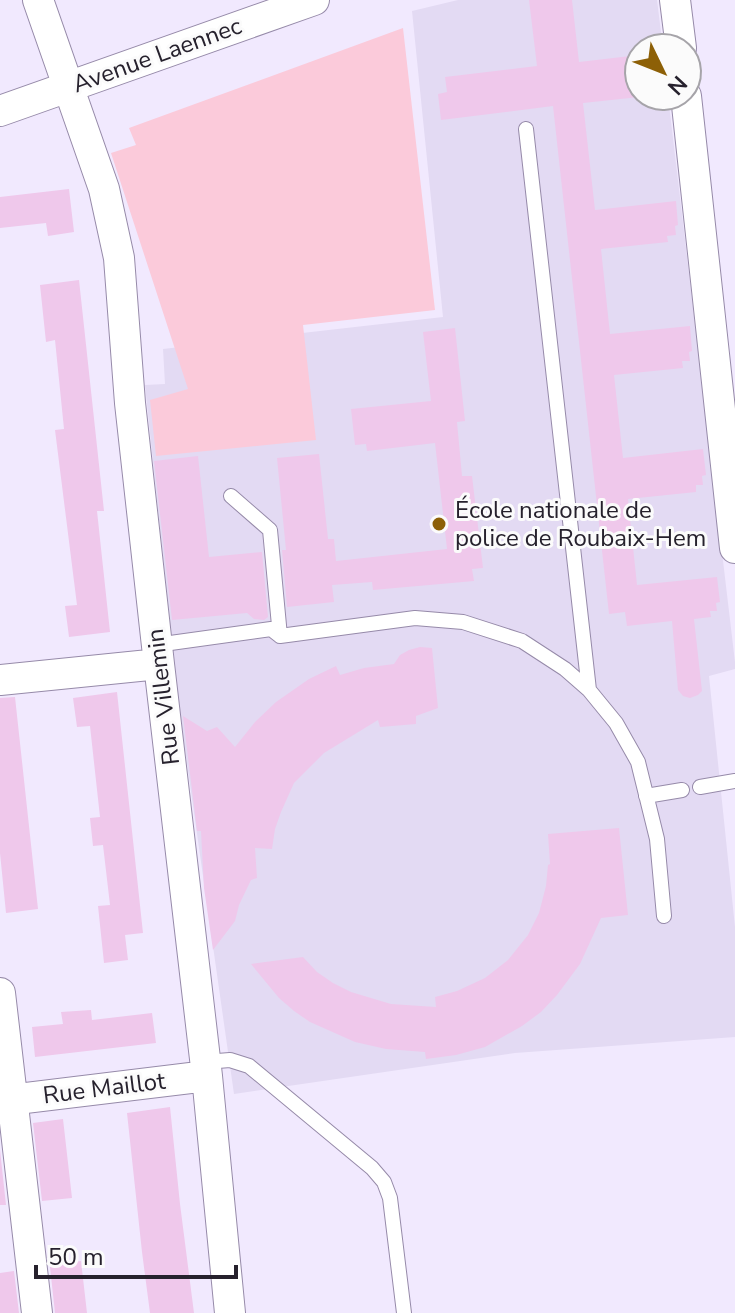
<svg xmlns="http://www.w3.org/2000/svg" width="735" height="1313" font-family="'Nunito Sans',sans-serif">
<rect width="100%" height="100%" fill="#f1e9fe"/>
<path fill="#e3daf3" d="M458,0H657L663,48H639V96H668L735,662V669L709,676L735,927V1037L515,1053L234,1094L177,693L145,385L165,384L163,349L443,317L412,11Z"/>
<path fill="#fbcada" d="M403,28L435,310L303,325L316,440L156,456L150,400L188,389L111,153L136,145L129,128Z"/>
<path fill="#efc8eb" d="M529,0H572L579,62L639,55V97L583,103L595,210L676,201L678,225L675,226L676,235L667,236L668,242L601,249L610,334L690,326L692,351L689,352L690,361H682L683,368L614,375L623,458L703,449L706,475L702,476L703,485H696V492L628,499L637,585L717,577L720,602L716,603L717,611H710L711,617L694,619L702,691L698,695L690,698L683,696L678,690L672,621L627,626L625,612L609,614L553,106L441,120L438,94L447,92L445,77L537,66Z
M69,189L74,232L48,236L46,223L0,228V197Z
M79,280L104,511H97L110,632L69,637L65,606L77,605L55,430L64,429L55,340L46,342L40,285Z
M455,328L465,421L457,422L462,476H472L483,568L472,569L474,581L373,590L372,582L332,585L334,602L287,607L282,550H286L277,458L319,454L328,539H334L336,561L447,549L435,443L367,451L366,444L355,445L351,409L431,401L423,332Z
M198,456L209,557L262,552L268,617L264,620L254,619L247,613L172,620L154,461Z
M420,647L432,648L438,708L416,716V724L380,727L378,720L324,753L294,783L281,812L275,829L272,849L255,848L257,878L251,880L239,905L235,921L213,950L204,888L201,831H197L183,716L207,731L217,727L235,747L255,722L276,702L309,679L336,666L340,675L364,668L394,664L400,655L409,650Z
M117,692L143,933L125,935L128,960L104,963L98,906L110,905L103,845L93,846L90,818L100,817L90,726L77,727L73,698Z
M15,697L38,909L6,913L0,853V698Z
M619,828L628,915L601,918L580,964L557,995L541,1012L522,1026L485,1047L456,1055L426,1059L425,1052L386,1049L355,1042L310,1022L294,1011L279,998L251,964L303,957L317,972L333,983L351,992L391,1004L436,1007L435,997L457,991L485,978L508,960L528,935L539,913L546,886L548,865L550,864L548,834Z
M91,1010L92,1020L152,1013L156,1043L35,1057L32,1027L63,1024L61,1012Z
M170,1107L180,1204L194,1313H150L142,1252L127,1113Z
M63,1119L72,1198L42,1201L33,1123Z
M0,1150L6,1205H0Z
M81,1261L87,1313H55L50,1267L52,1265Z
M14,1271L19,1313H0V1273Z"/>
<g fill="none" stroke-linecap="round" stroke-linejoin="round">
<g stroke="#968aa9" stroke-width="16">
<path id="lane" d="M526,129L589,690L616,723L638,762L657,839L664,916
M231,496L270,530L280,636
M156,645L271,629L280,636L415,618L463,622L522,641L565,669L589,690
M700,787L735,781
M646,796L682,790
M205,1062L230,1060L249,1066L372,1168L384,1182L390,1198L404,1313"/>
</g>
<g stroke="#968aa9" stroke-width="32">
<path id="street" d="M38,0L104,189L119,258L130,403L159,664L207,1076L230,1313
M675,0L681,48
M686,96L735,548
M0,111L314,0
M0,680L159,664
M0,993L37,1313
M0,1101L207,1076"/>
</g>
<use href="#lane" stroke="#fff" stroke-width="14"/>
<use href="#street" stroke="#fff" stroke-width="30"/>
</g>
<circle fill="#8d6007" stroke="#fbfbfb" stroke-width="3" cx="439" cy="524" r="8"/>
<g text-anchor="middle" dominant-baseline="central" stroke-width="6" stroke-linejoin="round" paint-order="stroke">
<g font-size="24" fill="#26212d" stroke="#fbfbfb">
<text transform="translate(157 55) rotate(-20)">Avenue Laennec</text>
<text transform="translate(163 697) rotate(-97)">Rue Villemin</text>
<text transform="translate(104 1088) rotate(-7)">Rue Maillot</text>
</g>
<g font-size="24" fill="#26212d" stroke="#fbfbfb" text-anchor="start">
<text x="455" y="510">École nationale de<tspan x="455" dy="28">police de Roubaix-Hem</tspan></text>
</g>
</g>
<g transform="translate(663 72) rotate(133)"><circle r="38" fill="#fbfbfb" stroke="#a6a4a9" stroke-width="2"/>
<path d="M0-6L14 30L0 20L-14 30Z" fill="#8d6007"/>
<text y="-12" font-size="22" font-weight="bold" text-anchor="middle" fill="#26212d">N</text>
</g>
<path d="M36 1265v12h200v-12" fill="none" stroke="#26212d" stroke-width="4"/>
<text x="48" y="1265" font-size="24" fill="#26212d" stroke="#fbfbfb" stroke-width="6" paint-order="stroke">50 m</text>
</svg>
